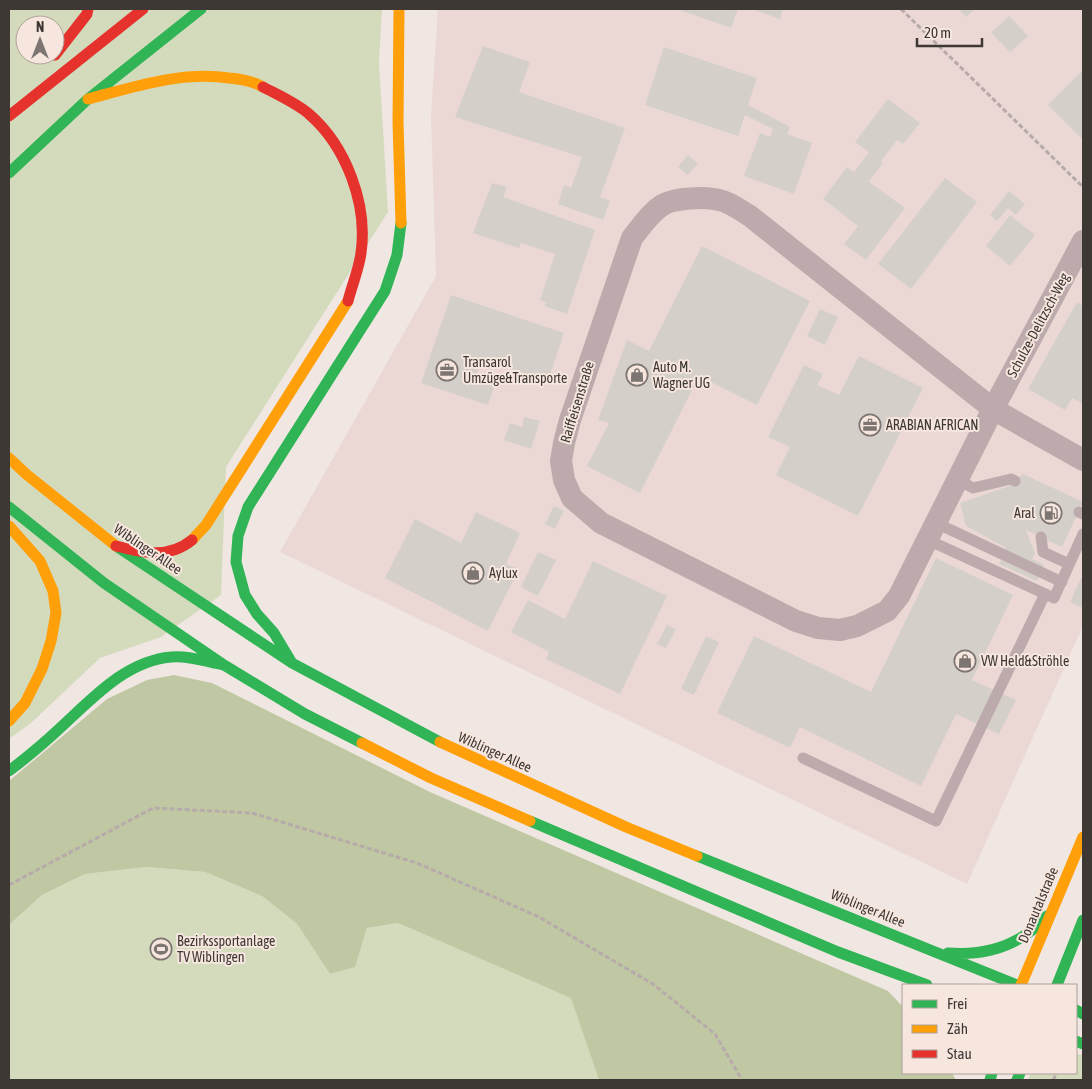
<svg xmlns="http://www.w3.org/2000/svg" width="1092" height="1089" font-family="'Asap Condensed',sans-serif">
<rect width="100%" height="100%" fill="#f0e7e3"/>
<path fill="#ebd8d5" d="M438,9H1083V626L967,884L280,552L436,276L431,115Z"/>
<path fill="#d4dbbd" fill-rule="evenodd" d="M9,9H382L379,63L388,212L226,467L221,595L161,637L100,658L31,723L9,739ZM25,25H55V55H25Z
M147,867L205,872L262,896L297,924L330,974L355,966L367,928L398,923L572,998L599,1080H9V925L42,895L85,874Z
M1076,1054L1083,1055V1080H1028L1031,1073H1076Z"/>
<path fill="#bfc8a3" d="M174,675L212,683L430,792L888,991L903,1007V1073H952L956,1080H599L571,998L398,923L367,928L355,967L330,974L297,924L262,896L205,872L147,867L85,874L42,895L9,925V781L107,699L147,680Z"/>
<path fill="#d5cfca" d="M677,9H738L731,28Z
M752,9H783L780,19Z
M958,9H975L966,17Z
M1009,16L1028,36L1010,52L991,33Z
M483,46L530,62L519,92L625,128L600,197L610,201L603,220L558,204L564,185L571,188L582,157L455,117Z
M664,47L757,78L748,105L790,127L787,134L812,143L794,194L744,176L760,133L770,137L773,129L745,115L738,136L645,105Z
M1083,70V140L1048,105Z
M888,99L920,123L903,144L897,140L881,161L883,163L869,182L905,208L866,260L844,244L858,226L823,199L847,167L854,172L869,152L855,142Z
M688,155L698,164L687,175L678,167Z
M945,178L977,202L911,289L878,264Z
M492,183L507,187L503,197L595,230L567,314L545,306L546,302L540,300L555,254L521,243L519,248L473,233Z
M1009,191L1025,204L1016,215L1008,208L997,221L990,215Z
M1010,215L1035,235L1010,266L986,246Z
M702,246L810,301L757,405L699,376L640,493L587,466L609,423L598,420L627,340L649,351Z
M451,295L564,333L548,381L482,359L475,379L495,385L488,405L421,383Z
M1077,302L1083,306V404L1072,398L1065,410L1028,389Z
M820,309L838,317L825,345L807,336Z
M859,356L923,388L858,516L776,475L790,447L768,437L804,365L823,374L817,385L839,395Z
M524,417L540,421L531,449L504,440L510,423L522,427Z
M1023,474L1083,502L1062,547L1026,530L1035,553L1032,559L1044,565L1037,581L999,564L1006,548L966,526L960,503L1009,486Z
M554,506L564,511L555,529L545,524Z
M476,512L520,533L506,564L519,569L488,631L385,578L415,519L461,543Z
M538,552L556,560L538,596L521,587Z
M936,558L1013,595L972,680L1016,700L999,734L956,714L921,786L800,727L790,748L717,713L754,636L871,692Z
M593,561L667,596L620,694L546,659L549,652L511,632L528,600L565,619Z
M1081,578L1083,579V608L1070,602Z
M667,625L676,629L666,648L657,644Z
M706,636L719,642L694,695L681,689Z"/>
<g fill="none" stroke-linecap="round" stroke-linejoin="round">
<path stroke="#b7aaaa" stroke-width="3" stroke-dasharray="5 2.5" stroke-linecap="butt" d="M901,9L1083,187
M9,885L153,808L252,813L417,863L539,917L653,984L715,1034L742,1080
M1053,1080L1057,1073"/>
<path stroke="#bcaaac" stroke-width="11" d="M957,479L973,488L1011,479L1015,481
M1079,512L1083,514
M936,523L1062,582
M1041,537L1043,552L1069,564
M928,540L1054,598L1083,534
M803,758L936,821L1045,594"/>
<path stroke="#bcaaac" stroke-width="22" d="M1083,241L993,409L899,596L887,611L857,626L840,630L818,628L796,621L601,523L572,498L564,480L561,461L564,443L570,420L632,238C641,227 649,214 661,206C672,198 706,196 719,200C730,202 740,210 750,216L993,409L1083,460"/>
<path stroke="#30b455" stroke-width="11" d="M9,173L88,99L201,9
M9,507L104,583L224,665L305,714L362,743
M116,546L292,663L440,742
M292,663L274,633L257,614L245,595L236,562L238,536L248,507L385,291L397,255L401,223
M9,771C26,758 43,744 59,729C91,700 125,661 171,657C188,655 207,662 224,665
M530,821L838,952L927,985
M697,856L1017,985
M948,953C986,956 1021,945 1047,916
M1057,985L1083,920
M1076,1010L1083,1014
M1076,1041L1083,1044
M990,1080L992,1073
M1017,1080L1020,1073"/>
<path stroke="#ff9f0a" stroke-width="11" d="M399,9L398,122L401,223
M88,99C134,87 181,71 229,78C240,79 253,81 263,87
M9,458L26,474L116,546
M9,526L40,561L53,591L56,613L51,641L42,669L25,703L9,721
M192,540L206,525L348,301
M440,742L626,827L697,856
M362,743L431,778L530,821
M1021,985L1083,837"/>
<path stroke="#e5322d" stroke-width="11" d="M55,55L87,14L88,9
M263,87C278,95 296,103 309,114C346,146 368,204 361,253C359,269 352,285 348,301
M9,116L143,9
M116,546C143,553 169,559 192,540"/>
</g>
<defs>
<g id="office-ring" transform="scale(1.125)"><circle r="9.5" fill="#f6e6dd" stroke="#7c7572" stroke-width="1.5"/><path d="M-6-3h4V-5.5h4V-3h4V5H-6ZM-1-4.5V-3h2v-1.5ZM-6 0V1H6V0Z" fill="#7c7572"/></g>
<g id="shop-ring" transform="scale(1.125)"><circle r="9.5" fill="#f6e6dd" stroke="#7c7572" stroke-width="1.5"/><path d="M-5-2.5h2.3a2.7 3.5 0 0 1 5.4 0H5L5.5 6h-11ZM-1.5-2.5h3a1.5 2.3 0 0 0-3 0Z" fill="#7c7572"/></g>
<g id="fuel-ring" transform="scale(1.125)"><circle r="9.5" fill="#f6e6dd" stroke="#7c7572" stroke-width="1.5"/><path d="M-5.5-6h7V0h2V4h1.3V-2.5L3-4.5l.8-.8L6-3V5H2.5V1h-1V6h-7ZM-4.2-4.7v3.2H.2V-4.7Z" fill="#7c7572"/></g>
<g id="stadium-ring" transform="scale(1.125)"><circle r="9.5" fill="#f6e6dd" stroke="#7c7572" stroke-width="1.5"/><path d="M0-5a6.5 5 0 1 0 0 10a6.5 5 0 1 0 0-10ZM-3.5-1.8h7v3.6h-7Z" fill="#7c7572"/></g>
</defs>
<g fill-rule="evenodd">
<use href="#office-ring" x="447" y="370"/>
<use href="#shop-ring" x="637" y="375"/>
<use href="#office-ring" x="870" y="425"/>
<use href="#fuel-ring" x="1051" y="513"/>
<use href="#shop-ring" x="473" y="573"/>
<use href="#shop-ring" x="965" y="661"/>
<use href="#stadium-ring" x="161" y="949"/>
</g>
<g text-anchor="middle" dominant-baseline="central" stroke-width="4" stroke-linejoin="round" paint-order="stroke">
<g font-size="14" fill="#3e3835" stroke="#f6e6dd">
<text transform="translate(1038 325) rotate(-62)">Schulze-Delitzsch-Weg</text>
<text transform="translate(577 402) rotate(-73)">Raiffeisenstraße</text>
<text transform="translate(148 549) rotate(34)">Wiblinger Allee</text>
<text transform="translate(495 752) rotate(24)">Wiblinger Allee</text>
<text transform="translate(1038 905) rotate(-67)">Donautalstraße</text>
<text transform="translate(868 908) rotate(22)">Wiblinger Allee</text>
</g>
<g font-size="14" fill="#3e3835" stroke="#f6e6dd" text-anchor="start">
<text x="463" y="362">Transarol<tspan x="463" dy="16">Umzüge&amp;Transporte</tspan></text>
<text x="653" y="367">Auto M.<tspan x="653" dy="16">Wagner UG</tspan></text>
<text x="886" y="425">ARABIAN AFRICAN</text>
<text x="1035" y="513" text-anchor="end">Aral</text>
<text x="489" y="573">Aylux</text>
<text x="981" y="661">VW Held&amp;Ströhle</text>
<text x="177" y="941">Bezirkssportanlage<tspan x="177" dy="16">TV Wiblingen</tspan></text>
</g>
</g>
<rect width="1092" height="1089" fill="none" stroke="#3e3835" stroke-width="20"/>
<rect x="902" y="984" width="175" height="90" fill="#f6e6dd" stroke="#aca09a"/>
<rect x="912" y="1000" width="25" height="8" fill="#30b455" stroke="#aca09a"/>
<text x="947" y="1009" font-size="15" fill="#3e3835">Frei</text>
<rect x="912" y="1025" width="25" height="8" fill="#ff9f0a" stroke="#aca09a"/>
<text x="947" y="1034" font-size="15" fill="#3e3835">Zäh</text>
<rect x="912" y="1050" width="25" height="8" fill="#e5322d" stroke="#aca09a"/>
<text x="947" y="1059" font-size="15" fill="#3e3835">Stau</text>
<g transform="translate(40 40)"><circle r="24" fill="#f6e6dd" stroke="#aca09a"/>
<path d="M0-4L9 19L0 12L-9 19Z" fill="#7c7572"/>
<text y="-8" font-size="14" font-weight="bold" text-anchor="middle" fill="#3e3835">N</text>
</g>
<path d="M917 38v8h65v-8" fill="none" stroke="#3e3835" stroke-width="2.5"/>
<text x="924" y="38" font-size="15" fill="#3e3835" stroke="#f6e6dd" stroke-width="4" paint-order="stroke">20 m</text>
</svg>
